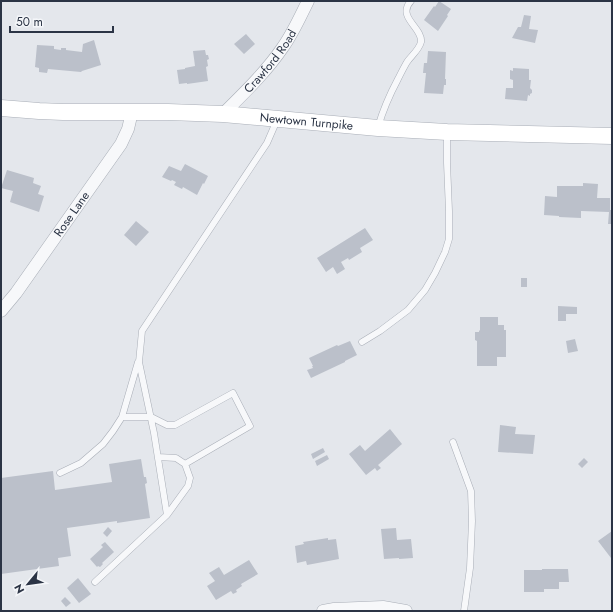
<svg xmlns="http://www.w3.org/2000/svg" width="613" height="612" font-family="Jost,sans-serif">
<rect width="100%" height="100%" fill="#e4e7ec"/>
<path fill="#bbc0ca" d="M439,1L451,9L447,15L448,16L438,31L424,20L434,6L435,7Z
M524,15L531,16L529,29L538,30L535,43L512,38L518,27H521Z
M246,34L255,44L244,54L234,44Z
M94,40L101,65L82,71L81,72L48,69L47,73L39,72V68L35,67L37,45L54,46V49L61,50V48H66V50L82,52L83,44Z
M205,50L206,55H208L209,59L207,60L208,66L206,67L208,81L187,84V83L179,84L177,70L185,69V68L195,66L193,51Z
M428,51L446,52L445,79H446V85H444L443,94L424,93L426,73H423L424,63H427Z
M513,68L529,69V80H531L530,88L532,90V93L530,94V96L528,95L527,101L505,99L506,88H513V80L510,79V70L513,71Z
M185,164L208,176L204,184L203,183L197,195L183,187L182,189L174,185L176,182L172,180L171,181L162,177L169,166L181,171Z
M7,170L34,178L33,183L41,186L38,194L44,196L39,212L10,202L13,191L1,188Z
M583,183L598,184L597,198H610V210H612V224H608L609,212L581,211V218L559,217V216L544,215L545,196L557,197V186H583V187Z
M136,221L149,232L136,246L124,235Z
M365,228L373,240L360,248L362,252L349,260L348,258L341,262L345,269L337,274L333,267L326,272L317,258Z
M521,278H527V287H521Z
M558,306L577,307V314H566V321H558Z
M480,317H498V325H504V330H506V357H497V366H477V341L475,340V332H479V330L480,331Z
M575,339L578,351L568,353L566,341Z
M350,341L357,355L345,361V362L311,378L307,370L313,368L312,366H313L309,358L337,345L338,346Z
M500,425L516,427L515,434L535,435L533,454L498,452Z
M390,429L402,444L378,465L381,468L377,471L375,468L366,475L349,454L360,445L365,451Z
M323,448L325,452L313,459L311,454Z
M327,455L329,459L317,466L315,461Z
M584,458L588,462L582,468L578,464Z
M141,459L144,477H146L147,483L145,484L150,518L117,523V521L67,528L71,556L58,558L59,566L1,574V478L53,471L55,490L112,482L109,464Z
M108,527L112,531L107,537L103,533Z
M396,528L397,540L411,539L413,558L399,559V558L384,559L381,529Z
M612,531V557L611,558L598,541Z
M328,538V540L336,539L339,559L307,565L306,561L297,563L295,546L304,544L303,542Z
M105,542L114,552L102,563L103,564L100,567L98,566L97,567L90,559L103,547L101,545Z
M249,560L258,574L241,584L242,586L236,590L237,592L233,594L231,591L216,600L207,586L215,581L209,573L219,567L224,575Z
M542,569H568L569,582H559V589H544V592H524V570H542Z
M78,578L91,594L79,603L67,588Z
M65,597L71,603L66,607L61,601Z"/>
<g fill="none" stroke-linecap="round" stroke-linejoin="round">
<g stroke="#a9aeb7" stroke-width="7">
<path id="lane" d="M378,127C383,110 390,94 398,79C401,73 404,67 407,62C411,56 419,50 421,42C423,28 396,17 411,1
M362,342L380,331L408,310L425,290L435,273L445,252L449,239V211L447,163V132
M122,417H151L167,425H175L233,393L250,426L185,464
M453,442L471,491L472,521L470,568L464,611
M158,457L176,458L185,464L190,478L188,486L167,515
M60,473L81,463L103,444L113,431L122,417L138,362
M95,582L167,515L154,433L139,362L142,331L267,143L277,120"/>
</g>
<g stroke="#a9aeb7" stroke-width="13">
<g id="street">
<path id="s1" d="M223,114C244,93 266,72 283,47C293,33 300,17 308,1"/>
<path id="s2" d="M1,311L16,293L121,144L128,129L132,112"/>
<path d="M323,611L334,609L383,607L406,611"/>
</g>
</g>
<g stroke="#a9aeb7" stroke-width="17">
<g id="secondary">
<path id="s3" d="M1,108L39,111L63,112H168L223,114L378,128L447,132L612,136"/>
</g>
</g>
<use href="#lane" stroke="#f7f8fa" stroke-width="6"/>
<use href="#street" stroke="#f7f8fa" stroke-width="12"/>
<use href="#secondary" stroke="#fff" stroke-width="16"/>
</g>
<g text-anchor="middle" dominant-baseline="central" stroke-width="3.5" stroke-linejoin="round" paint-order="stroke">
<g font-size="12" fill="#2b3445" stroke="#f4f6f9">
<text stroke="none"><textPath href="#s1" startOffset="71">Crawford Road</textPath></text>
<text stroke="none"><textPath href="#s3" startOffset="306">Newtown Turnpike</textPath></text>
<text stroke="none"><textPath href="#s2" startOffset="120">Rose Lane</textPath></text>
</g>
</g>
<rect width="613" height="612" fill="none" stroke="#2b3445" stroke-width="4"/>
<g transform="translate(28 584) rotate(241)" stroke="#f4f6f9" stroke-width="3" paint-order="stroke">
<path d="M0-3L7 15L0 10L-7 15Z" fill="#2b3445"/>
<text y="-6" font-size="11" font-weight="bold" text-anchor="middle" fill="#2b3445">N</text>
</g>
<path d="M10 26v6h103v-6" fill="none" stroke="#2b3445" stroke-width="2"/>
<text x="16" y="26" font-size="12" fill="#2b3445" stroke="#f4f6f9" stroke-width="3" paint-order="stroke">50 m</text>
</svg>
